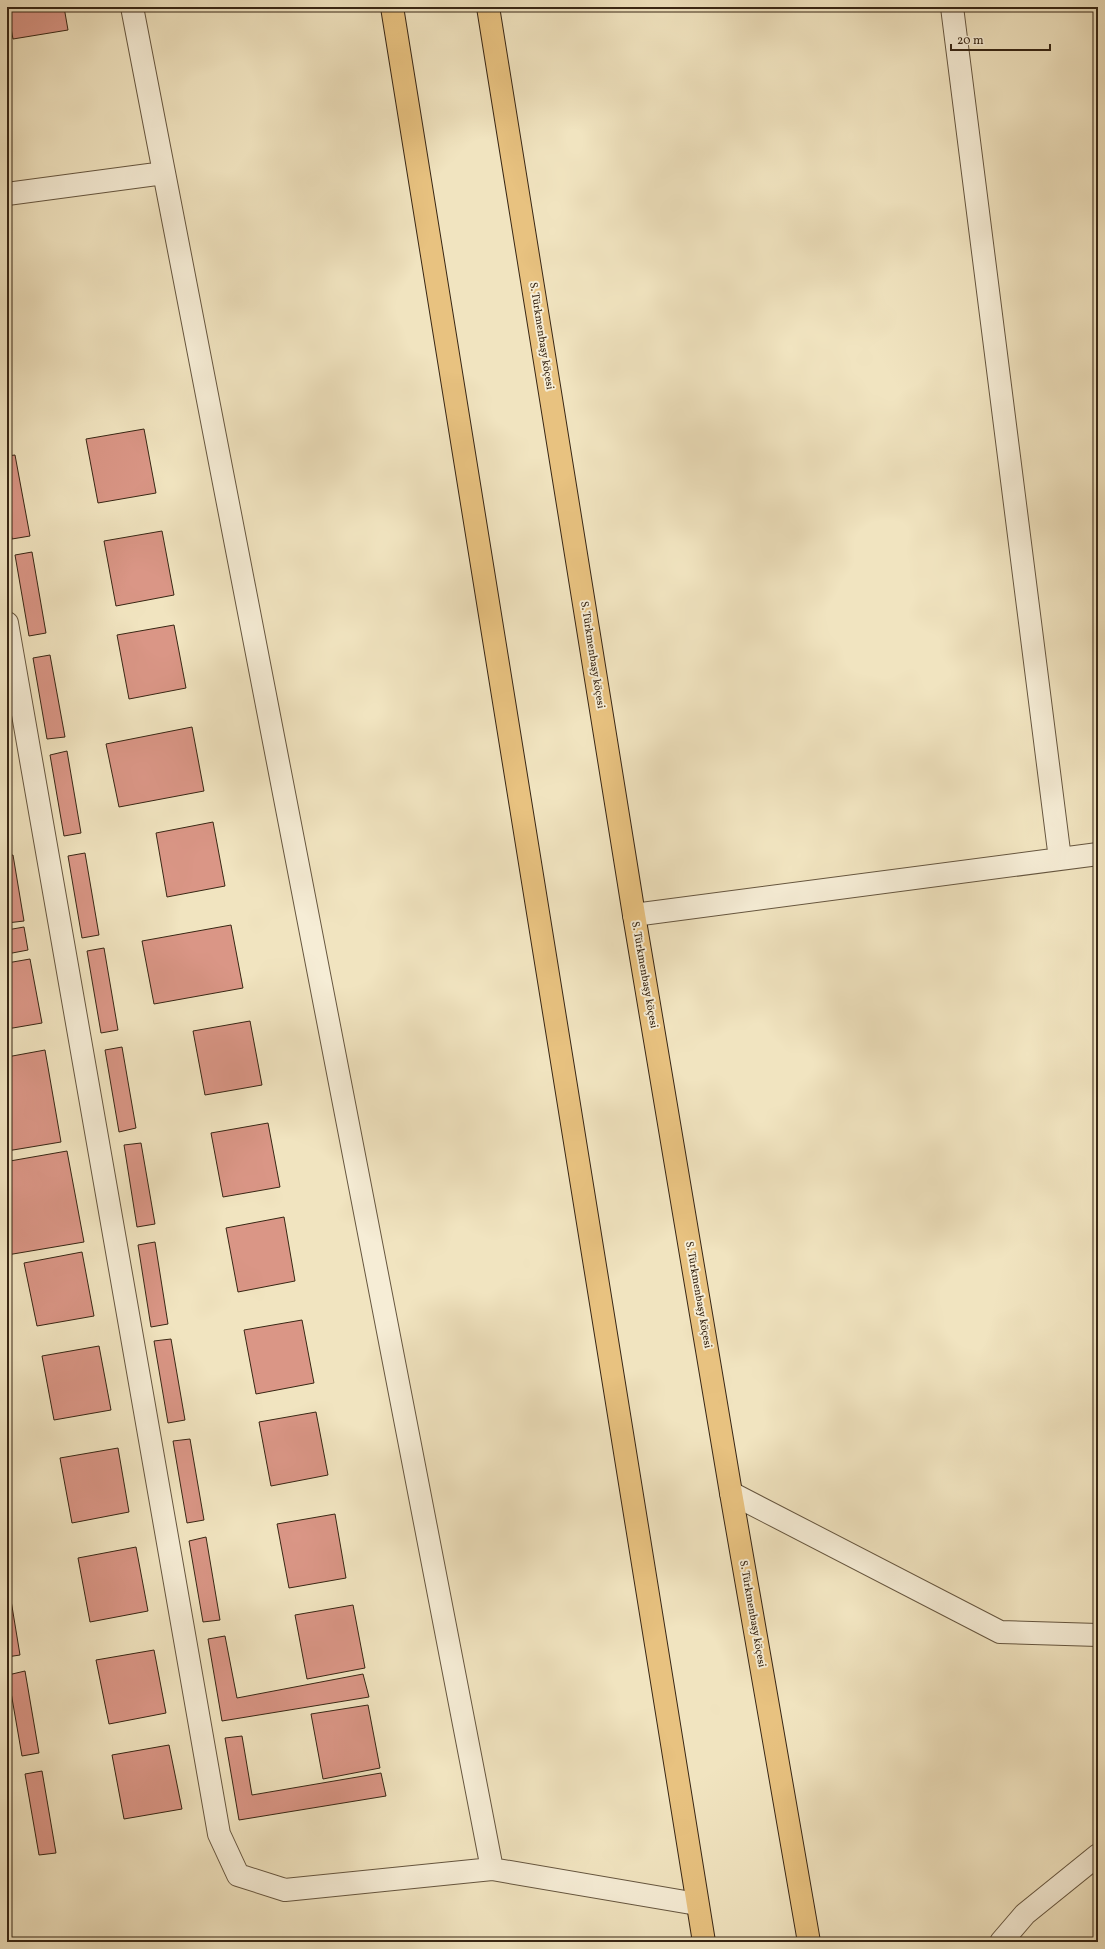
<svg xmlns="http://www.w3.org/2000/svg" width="1105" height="1949" font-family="Vollkorn,serif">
<rect width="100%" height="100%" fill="#f1e4c0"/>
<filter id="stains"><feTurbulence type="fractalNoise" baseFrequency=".005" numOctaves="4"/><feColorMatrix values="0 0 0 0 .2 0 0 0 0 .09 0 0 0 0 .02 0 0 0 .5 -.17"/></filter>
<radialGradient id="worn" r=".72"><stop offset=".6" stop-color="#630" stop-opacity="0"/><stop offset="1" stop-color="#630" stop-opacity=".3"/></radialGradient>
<path fill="#da9686" stroke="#382614" d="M7,7H64L68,30L13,39Z
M144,429L156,493L98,503L86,439Z
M15,455L30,536L12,539L7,509V456Z
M162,531L174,595L116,606L104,541Z
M32,552L46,633L29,636L15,555Z
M174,625L186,688L129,699L117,635Z
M50,655L65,737L47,739L33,658Z
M192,727L204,791L119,807L106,744Z
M67,751L81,833L64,836L50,755Z
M213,822L225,886L167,897L156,833Z
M85,853L99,935L82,938L68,856Z
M13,855L24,921L7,923V856Z
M231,925L243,988L154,1004L142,941Z
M24,927L28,950L7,954V930Z
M104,948L118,1030L101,1033L87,951Z
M30,959L42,1023L7,1029V963Z
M250,1021L262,1085L205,1095L193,1031Z
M122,1047L136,1128L119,1132L105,1050Z
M45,1050L61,1142L7,1151V1057Z
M268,1123L280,1187L223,1197L211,1133Z
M141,1143L155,1224L137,1227L124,1145Z
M67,1151L84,1242L7,1255V1171L11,1170L10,1161Z
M284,1217L295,1281L238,1292L226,1228Z
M155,1242L168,1324L151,1327L138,1245Z
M82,1252L94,1316L37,1326L24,1263Z
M302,1320L314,1383L256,1394L244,1330Z
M171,1339L185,1420L168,1423L154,1341Z
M99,1346L111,1410L54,1420L42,1356Z
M316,1412L328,1475L271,1486L259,1422Z
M190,1439L204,1520L187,1523L173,1441Z
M118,1448L129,1512L72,1523L60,1458Z
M335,1514L346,1578L289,1588L277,1524Z
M206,1537L220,1620L203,1622L189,1541Z
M136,1547L148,1611L90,1622L78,1558Z
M7,1576L20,1655L7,1657Z
M353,1605L365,1668L307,1679L295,1615Z
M225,1636L237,1698L363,1674L369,1697L222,1721L208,1639Z
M154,1650L166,1713L109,1724L96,1660Z
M25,1671L39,1753L22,1756L8,1675Z
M368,1705L380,1768L323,1779L311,1714Z
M242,1736L252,1795L381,1773L386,1796L239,1820L225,1738Z
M169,1745L182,1809L124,1819L112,1755Z
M42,1771L56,1853L39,1855L25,1774Z"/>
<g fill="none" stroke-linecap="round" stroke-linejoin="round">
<g stroke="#66563f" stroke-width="24">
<path id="minor" d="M132,7L492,1869
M952,7L1060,859
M7,194L164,173
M7,623L219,1834L238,1875L285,1890L492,1869L697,1904
M634,915L1098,854
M731,1493L1000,1632L1098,1635
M1001,1942L1025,1914L1098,1855"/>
</g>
<g stroke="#382614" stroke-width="24">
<path id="highway" d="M392,7L704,1942
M488,7L634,915L731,1493L809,1942"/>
</g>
<use href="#minor" stroke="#f6edd6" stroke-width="22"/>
<use href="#highway" stroke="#e8c280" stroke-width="22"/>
</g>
<g text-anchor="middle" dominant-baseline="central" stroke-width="4" stroke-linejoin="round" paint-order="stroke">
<g font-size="11" fill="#382614" stroke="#f6edd6">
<text transform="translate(541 336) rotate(81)">S. Türkmenbaşy köçesi</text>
<text transform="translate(592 655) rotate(81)">S. Türkmenbaşy köçesi</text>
<text transform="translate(644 975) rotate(80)">S. Türkmenbaşy köçesi</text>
<text transform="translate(698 1295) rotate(80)">S. Türkmenbaşy köçesi</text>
<text transform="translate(752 1614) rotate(80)">S. Türkmenbaşy köçesi</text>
</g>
</g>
<rect width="1105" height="1949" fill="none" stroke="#f1e4c0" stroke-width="24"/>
<rect x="8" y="8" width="1089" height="1933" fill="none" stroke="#382614" stroke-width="2"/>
<rect x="12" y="12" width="1081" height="1925" fill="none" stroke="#382614"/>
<path d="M951 44v6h99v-6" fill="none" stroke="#382614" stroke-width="2"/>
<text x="957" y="44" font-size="12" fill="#382614" stroke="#f6edd6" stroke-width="3" paint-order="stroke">20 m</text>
<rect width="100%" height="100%" filter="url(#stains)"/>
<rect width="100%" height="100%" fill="url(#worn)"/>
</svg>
